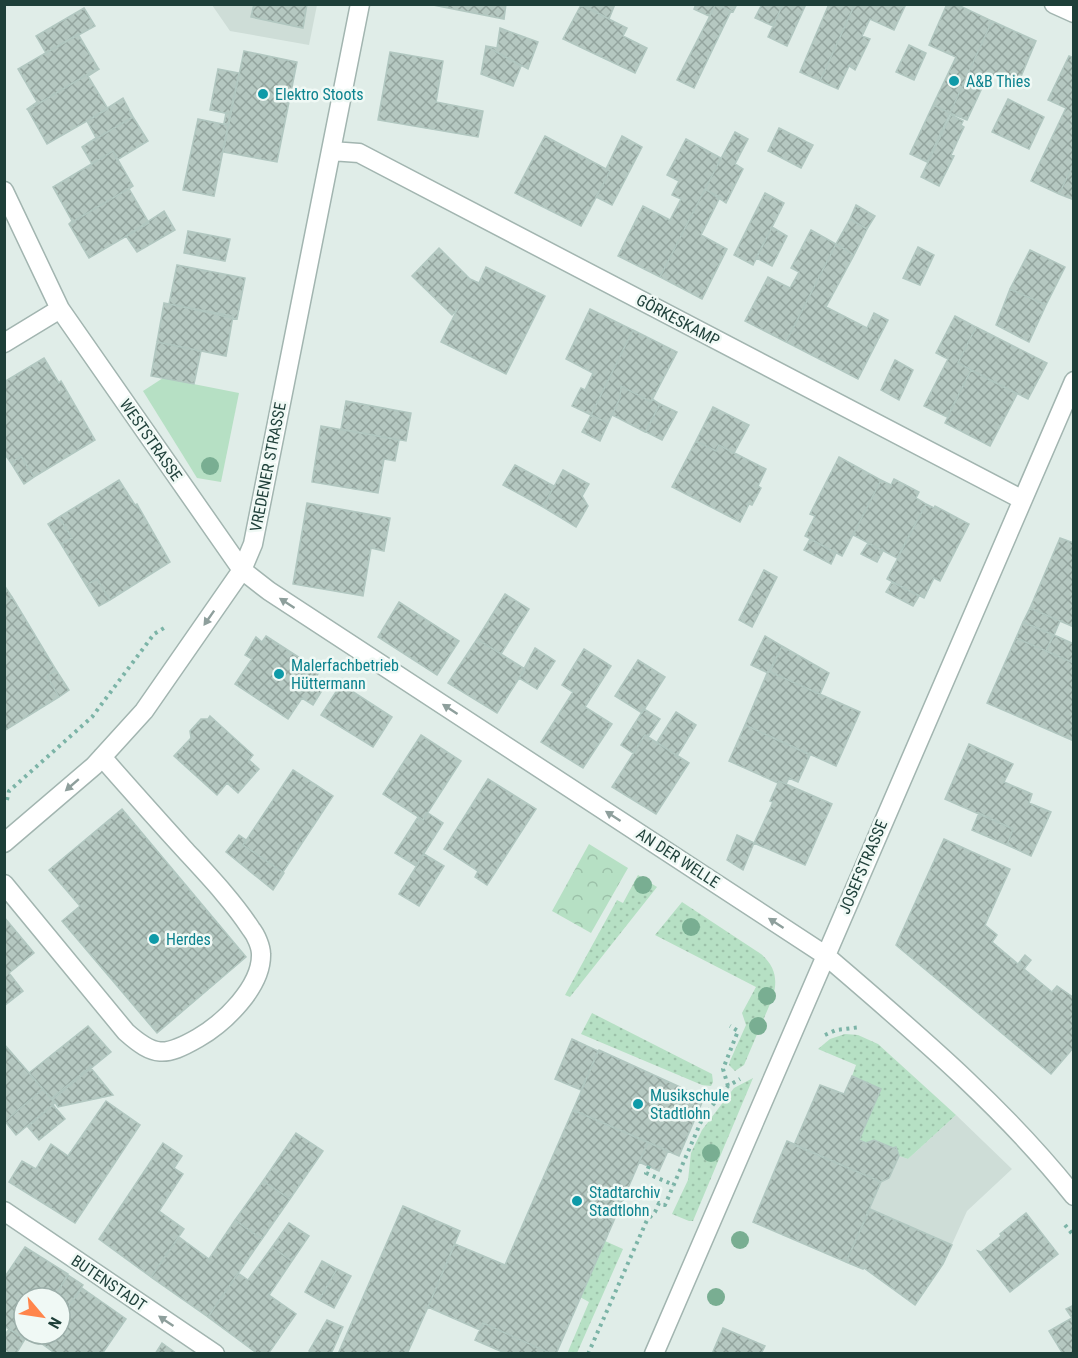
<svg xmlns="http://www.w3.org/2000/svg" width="1078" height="1358" font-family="'Roboto Condensed',sans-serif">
<defs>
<pattern id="park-crowns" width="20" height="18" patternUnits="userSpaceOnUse" patternTransform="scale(1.5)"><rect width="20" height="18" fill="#b6e0c4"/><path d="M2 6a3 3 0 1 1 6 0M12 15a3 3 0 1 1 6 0" fill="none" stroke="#9cc1a9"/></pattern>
<pattern id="garden-dots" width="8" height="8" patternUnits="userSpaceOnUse" patternTransform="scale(1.5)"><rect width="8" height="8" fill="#b6e0c4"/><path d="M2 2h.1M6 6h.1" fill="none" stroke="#9cc1a9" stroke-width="1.8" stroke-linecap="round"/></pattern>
<pattern id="building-cross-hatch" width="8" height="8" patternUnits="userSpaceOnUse" patternTransform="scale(1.5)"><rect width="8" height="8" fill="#b5c8c1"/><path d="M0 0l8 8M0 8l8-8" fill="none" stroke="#93a49e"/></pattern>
</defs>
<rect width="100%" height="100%" fill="#e0ede8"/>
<path fill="#ceddd7" d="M212,5H317L309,45L230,31Z
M956,1115L1012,1169L967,1211L943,1264L915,1305L864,1268L846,1262L881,1182L889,1178L899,1156L908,1159Z"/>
<path fill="#b6e0c4" d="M163,378L239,393L221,482L197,478L143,391Z"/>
<path fill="url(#park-crowns)" d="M589,844L628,868L591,933L552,911Z"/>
<path fill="url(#garden-dots)" d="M638,875L657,887L570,997L565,995L617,900L623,903Z
M682,902L761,954C775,966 778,979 773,997L744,1065L735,1071L729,1065L730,1061L746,1025L742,1013L756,987L655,935Z
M592,1013L712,1074L713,1082L711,1086L702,1085L581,1034Z
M845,1034L858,1035L878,1044L956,1115L908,1159L899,1156L896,1147L893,1148L874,1140L866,1143L859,1140L881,1089L852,1076L856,1065L818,1049L830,1039Z
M753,1078L693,1221H689L672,1214L688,1180L691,1153L702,1130L734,1088Z
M605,1241L623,1249L577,1353L567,1354L589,1302L580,1297Z"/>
<path fill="url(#building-cross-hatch)" stroke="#b1c7c0" stroke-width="1.5" d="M254,4H307L303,28L251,17Z
M428,4H506L504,19Z
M582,4H615L609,19Z
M696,4H716L709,16L694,9Z
M716,4H737L733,12Z
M716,4L731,11L694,88L677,80Z
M762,4H783L773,26L755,18Z
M783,4H806L787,46L768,37Z
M829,4H855L820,81L800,72Z
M855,4H906L894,30L870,19L862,36L870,39L855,70L849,66L838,89L820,81Z
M947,4H956L992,21L950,113L933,105L956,57L929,45Z
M581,5L627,28L623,36L647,48L635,73L563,39Z
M84,8L95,26L46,53L36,36Z
M992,21L1036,41L1017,86L989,73L967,120L950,113Z
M500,28L538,42L528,69L486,46L497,48Z
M78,34L98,68L28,110L27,109L37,102L18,69Z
M909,45L926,53L914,80L896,72Z
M486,46L521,66L513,86L481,74Z
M244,51L297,62L277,162L223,152Z
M390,52L443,61L436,102L483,111L478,137L378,120Z
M1069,56L1074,58V163L1059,194L1031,181L1066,108L1048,100Z
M98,68L99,69L88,76L108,109L47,144L28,110Z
M218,69L239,73L230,114L210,110Z
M123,98L133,117L82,147L96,138L87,121Z
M1008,99L1044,117L1029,149L992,132Z
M933,105L950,113L927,162L910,154Z
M226,113L230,114L228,125L224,123Z
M951,115L963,121L961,125L964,127L951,155L954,156L939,186L921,177Z
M133,117L148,141L117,160L113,151L92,164L82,147Z
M198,119L228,125L214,196L183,190Z
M779,128L813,145L801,168L768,151Z
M735,132L748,139L735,164L743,169L726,203L705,189Z
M545,136L610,171L581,226L515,193Z
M622,136L642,147L612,205L596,197L610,171L606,169Z
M686,139L721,158L660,277L618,256L643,206L670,220L681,199L672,195L679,181L667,175Z
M113,151L133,186L69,224L72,221L53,187Z
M1074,163V200L1059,194Z
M133,186L129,189L149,223L89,258L69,224Z
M705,189L720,197L701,235L727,249L702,299L660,277Z
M765,193L784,203L753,265L734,255Z
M856,205L875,216L867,229L850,219Z
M164,211L175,230L137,252L126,236Z
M850,219L867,229L854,255L836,244Z
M772,227L787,236L772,266L756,258Z
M811,230L836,244L786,342L745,321L768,277L790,288L799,272L791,268Z
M188,231L230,239L225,261L184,253Z
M836,244L854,255L826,307L867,328L874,313L888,320L858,379L786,342Z
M918,247L934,255L920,285L903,278Z
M439,248L470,279L479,283L486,267L545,296L506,374L441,342L458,308L452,315L412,276Z
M1030,250L1065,267L1046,305L1010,289Z
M177,265L245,278L237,319L169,304Z
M1010,289L1046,305L1029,342L996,325Z
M164,303L233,316L226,356L157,342Z
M590,309L633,330L591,415L572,406L581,388L585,390L593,373L566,359Z
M955,316L976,327L958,363L971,370L947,417L924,406L948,359L936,353Z
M976,327L1047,363L1028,399L958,363Z
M633,330L677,352L651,402L621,386L620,398L608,423L591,415Z
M157,342L201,351L194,384L151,376Z
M44,358L59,383L61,381L95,440L34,477L21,456L11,463L4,453V382Z
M895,360L913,370L899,400L881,390Z
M971,370L1017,394L990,446L945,423Z
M621,386L651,402L652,399L660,404L645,432L612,415L620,398Z
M346,401L411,413L406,441L341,429Z
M660,404L677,412L662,440L646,432Z
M713,407L749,425L734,453L719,445L716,451L696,441Z
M591,415L608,423L612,415L600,441L582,432Z
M321,426L399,440L395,461L384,459L378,493L312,482Z
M696,441L716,451L719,445L766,469L758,486L761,488L752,505L749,504L740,522L672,487Z
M21,456L34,477L24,484L11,463Z
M839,457L881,480L842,556L805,536L815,516L810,514Z
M515,465L554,486L543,507L503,485Z
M563,470L589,484L582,496L588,506L576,527L543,507Z
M894,479L919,492L916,498L926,504L897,558L853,535L881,480L891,485Z
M119,480L135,505L137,504L170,562L110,600L97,579L86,585L61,544L72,538L59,517Z
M307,503L390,518L384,551L371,548L363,596L293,584Z
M926,504L934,508L935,506L969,524L940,581L934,578L924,598L887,579Z
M59,517L72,538L61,544L48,524Z
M1060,538L1074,543V627L1030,608Z
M810,539L836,553L831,564L804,550Z
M868,543L883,551L877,562L861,554Z
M764,570L777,577L752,627L739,620Z
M97,579L110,600L99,606L86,585Z
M892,582L919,596L913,606L886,592Z
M4,585L12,597L4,602Z
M505,594L529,609L501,654L477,639Z
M12,597L56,670L47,676L59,697L4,731V602Z
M399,602L459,641L437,675L378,637Z
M1030,608L1060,621L1054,635L1023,622Z
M1023,622L1053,635L1046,651L1016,638Z
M1054,635L1074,644V663L1046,651Z
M266,636L320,671L315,678L326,684L313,705L302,698L288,719L235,684L252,659L245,655L256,637L262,642Z
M765,636L782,646L768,673L751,665Z
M1016,638L1074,663V741L987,703Z
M477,639L525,669L497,713L448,683Z
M782,646L829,673L820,694L770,672Z
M535,648L555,661L537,689L519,678Z
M584,649L611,666L585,707L612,724L583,768L541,742L573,692L562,685Z
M638,660L665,677L642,713L615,696Z
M56,670L69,690L59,697L47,676Z
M768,671L860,712L836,766L745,725Z
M341,684L392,717L373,747L321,715Z
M644,709L660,719L648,737L645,735L633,753L621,745Z
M676,712L696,725L677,756L657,742Z
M210,716L253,755L249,760L259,769L238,793L227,783L217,795L174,756L191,738L190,731L201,719H208Z
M745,725L810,755L798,782L789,778L786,784L779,781L778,783L729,761Z
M421,735L461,761L423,820L383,794Z
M645,735L689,763L656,814L612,787Z
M969,744L1013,764L1004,782L1032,794L1029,803L1051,812L1031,856L1007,845L1013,829L945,799Z
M293,770L333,796L283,872L243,845Z
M488,779L536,809L487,885L475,877L478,871L444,849Z
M779,781L832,804L805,865L754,843L773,802L770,801Z
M122,809L246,957L157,1033L62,921L80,906L49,870Z
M428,813L443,823L416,866L395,853L418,817L423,820Z
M979,813L1013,829L1007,845L972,830Z
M239,835L246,840L243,845L284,873L273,890L226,852Z
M737,835L754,843L743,870L727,860Z
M944,839L1010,869L985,925L997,935L992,942L1018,964L1025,955L1031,960L1024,969L1052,992L1057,986L1074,998V1047L1051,1074L896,945Z
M424,854L444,866L419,906L399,894Z
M4,917L34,953L9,973L23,991L4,1006Z
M88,1026L111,1052L52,1100L29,1073Z
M572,1039L598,1051L581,1090L555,1079Z
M4,1044L43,1089L4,1122Z
M599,1050L704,1098L679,1156L573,1110Z
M90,1067L113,1095L58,1107L52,1098Z
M852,1076L881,1089L859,1140L866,1143L874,1140L893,1148L896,1147L899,1156L889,1178L881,1182L794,1145L820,1085L844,1094Z
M43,1089L55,1103L16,1135L5,1121Z
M106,1101L140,1125L75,1223L9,1182L22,1161L36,1169L51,1144L68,1156Z
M53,1105L65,1119L39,1140L28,1127Z
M573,1110L648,1142L556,1354H552L483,1323L480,1330L428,1307L455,1244L505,1265Z
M296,1133L323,1151L290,1199L263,1181Z
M787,1141L881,1182L846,1262L753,1222Z
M648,1142L668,1151L659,1171L639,1162Z
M163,1143L182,1156L174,1168L183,1174L159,1211L184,1229L151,1277L99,1239Z
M263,1181L290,1199L262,1239L235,1220Z
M403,1206L460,1231L428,1307L407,1354H338Z
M870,1209L952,1245L943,1264L915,1305L864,1268L863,1269L846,1262Z
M1026,1213L1058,1254L1010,1292L978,1251L981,1252L1001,1236L1000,1234Z
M235,1220L262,1239L208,1317L151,1277L179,1237L209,1259Z
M289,1223L309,1236L292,1261L272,1247Z
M25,1247L68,1274L54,1298H24V1334H31L27,1340L4,1326V1278Z
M272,1247L292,1261L269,1295L296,1314L268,1354H258L208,1317L238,1273L248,1280Z
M322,1261L337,1269L319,1300L305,1292Z
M337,1269L351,1276L334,1308L319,1300Z
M68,1275L83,1285L64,1313L60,1311V1298H54Z
M82,1288L126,1319L102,1354H56L41,1343L48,1334H60V1318Z
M1074,1305V1354H1063L1049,1331L1072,1318L1066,1309Z
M327,1320L343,1327L331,1354H314L309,1351Z
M483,1323L552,1354H507L475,1340Z
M723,1328L765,1346L761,1354H712Z
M9,1329L25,1339L16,1354H11L4,1349V1336Z
M162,1343L177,1354H155Z"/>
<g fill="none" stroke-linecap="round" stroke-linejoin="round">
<g stroke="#a2b5b0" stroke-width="21">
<path id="minor" d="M1054,4L1074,13
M331,151L359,153L1021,499
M4,191L60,309L242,570L269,591L825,955C912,1030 1002,1105 1074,1196
M4,343L60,309
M4,843L94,766L144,711L242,570L253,544L360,4
M4,884L126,1032C154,1057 165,1057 198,1038C224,1023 262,987 261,954C261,947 256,935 251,929C232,900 207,874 184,849C156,818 129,788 102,757
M4,1211L215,1354
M654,1354L1074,381"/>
</g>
<path stroke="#7cb4a7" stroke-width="4" stroke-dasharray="3 4.5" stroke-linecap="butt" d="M7,800L9,791L92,717L154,634L164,628
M825,1035L836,1030L861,1027
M728,1086L723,1069L738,1031L730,1026
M649,1166L646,1173L674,1185
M1065,1225L1074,1236
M588,1354L647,1220L655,1212L659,1203L665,1205L703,1117L728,1086L740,1079"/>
<use href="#minor" stroke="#fff" stroke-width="18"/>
</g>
<g fill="#79ae92">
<circle cx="210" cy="466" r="9"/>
<circle cx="643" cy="885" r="9"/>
<circle cx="691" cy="927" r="9"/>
<circle cx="767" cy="996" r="9"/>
<circle cx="758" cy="1026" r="9"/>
<circle cx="711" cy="1153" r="9"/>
<circle cx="740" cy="1240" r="9"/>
<circle cx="716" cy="1297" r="9"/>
</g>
<defs><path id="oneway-solid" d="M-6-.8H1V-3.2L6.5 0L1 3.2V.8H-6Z" transform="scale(1.5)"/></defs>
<g fill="#8e9f9c">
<use href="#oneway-solid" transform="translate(287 603) rotate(-147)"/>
<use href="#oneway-solid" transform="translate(209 618) rotate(125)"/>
<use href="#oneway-solid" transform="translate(450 709) rotate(-147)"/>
<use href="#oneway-solid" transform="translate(72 785) rotate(139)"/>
<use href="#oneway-solid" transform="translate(613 816) rotate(-147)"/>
<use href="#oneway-solid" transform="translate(776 923) rotate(-147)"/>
<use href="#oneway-solid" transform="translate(166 1321) rotate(-146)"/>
</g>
<g fill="#0f9aa8" stroke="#f0f9f5" stroke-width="2">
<circle cx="954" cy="81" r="6"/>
<circle cx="263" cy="94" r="6"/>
<circle cx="279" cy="674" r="6"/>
<circle cx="154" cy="939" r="6"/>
<circle cx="638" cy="1104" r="6"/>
<circle cx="577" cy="1201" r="6"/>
</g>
<g text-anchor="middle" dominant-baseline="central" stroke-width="5" stroke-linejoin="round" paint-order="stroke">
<g font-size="16" fill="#0d838f" stroke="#f0f9f5" text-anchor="start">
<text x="966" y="81">A&amp;B Thies</text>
<text x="275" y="94">Elektro Stoots</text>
<text x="291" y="665">Malerfachbetrieb<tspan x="291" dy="18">Hüttermann</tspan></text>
<text x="166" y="939">Herdes</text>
<text x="650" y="1095">Musikschule<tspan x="650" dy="18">Stadtlohn</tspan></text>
<text x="589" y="1192">Stadtarchiv<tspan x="589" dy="18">Stadtlohn</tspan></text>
</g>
<g font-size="16" fill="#1e3f39" stroke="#f0f9f5">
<text transform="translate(678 320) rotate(28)">GÖRKESKAMP</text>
<text transform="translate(151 440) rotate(55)">WESTSTRASSE</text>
<text transform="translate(268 467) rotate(-79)">VREDENER STRASSE</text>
<text transform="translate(678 858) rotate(33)">AN DER WELLE</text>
<text transform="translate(863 867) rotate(-67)">JOSEFSTRASSE</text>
<text transform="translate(109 1283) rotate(34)">BUTENSTADT</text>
</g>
</g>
<rect width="1078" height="1358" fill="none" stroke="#1e3f39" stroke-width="12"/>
<g transform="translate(42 1316) rotate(119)"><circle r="28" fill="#f0f9f5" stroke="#9cafaa" stroke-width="1.5"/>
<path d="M0-4.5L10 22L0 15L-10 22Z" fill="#ff854b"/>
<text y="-9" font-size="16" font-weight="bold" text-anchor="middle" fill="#1e3f39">N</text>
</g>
</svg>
